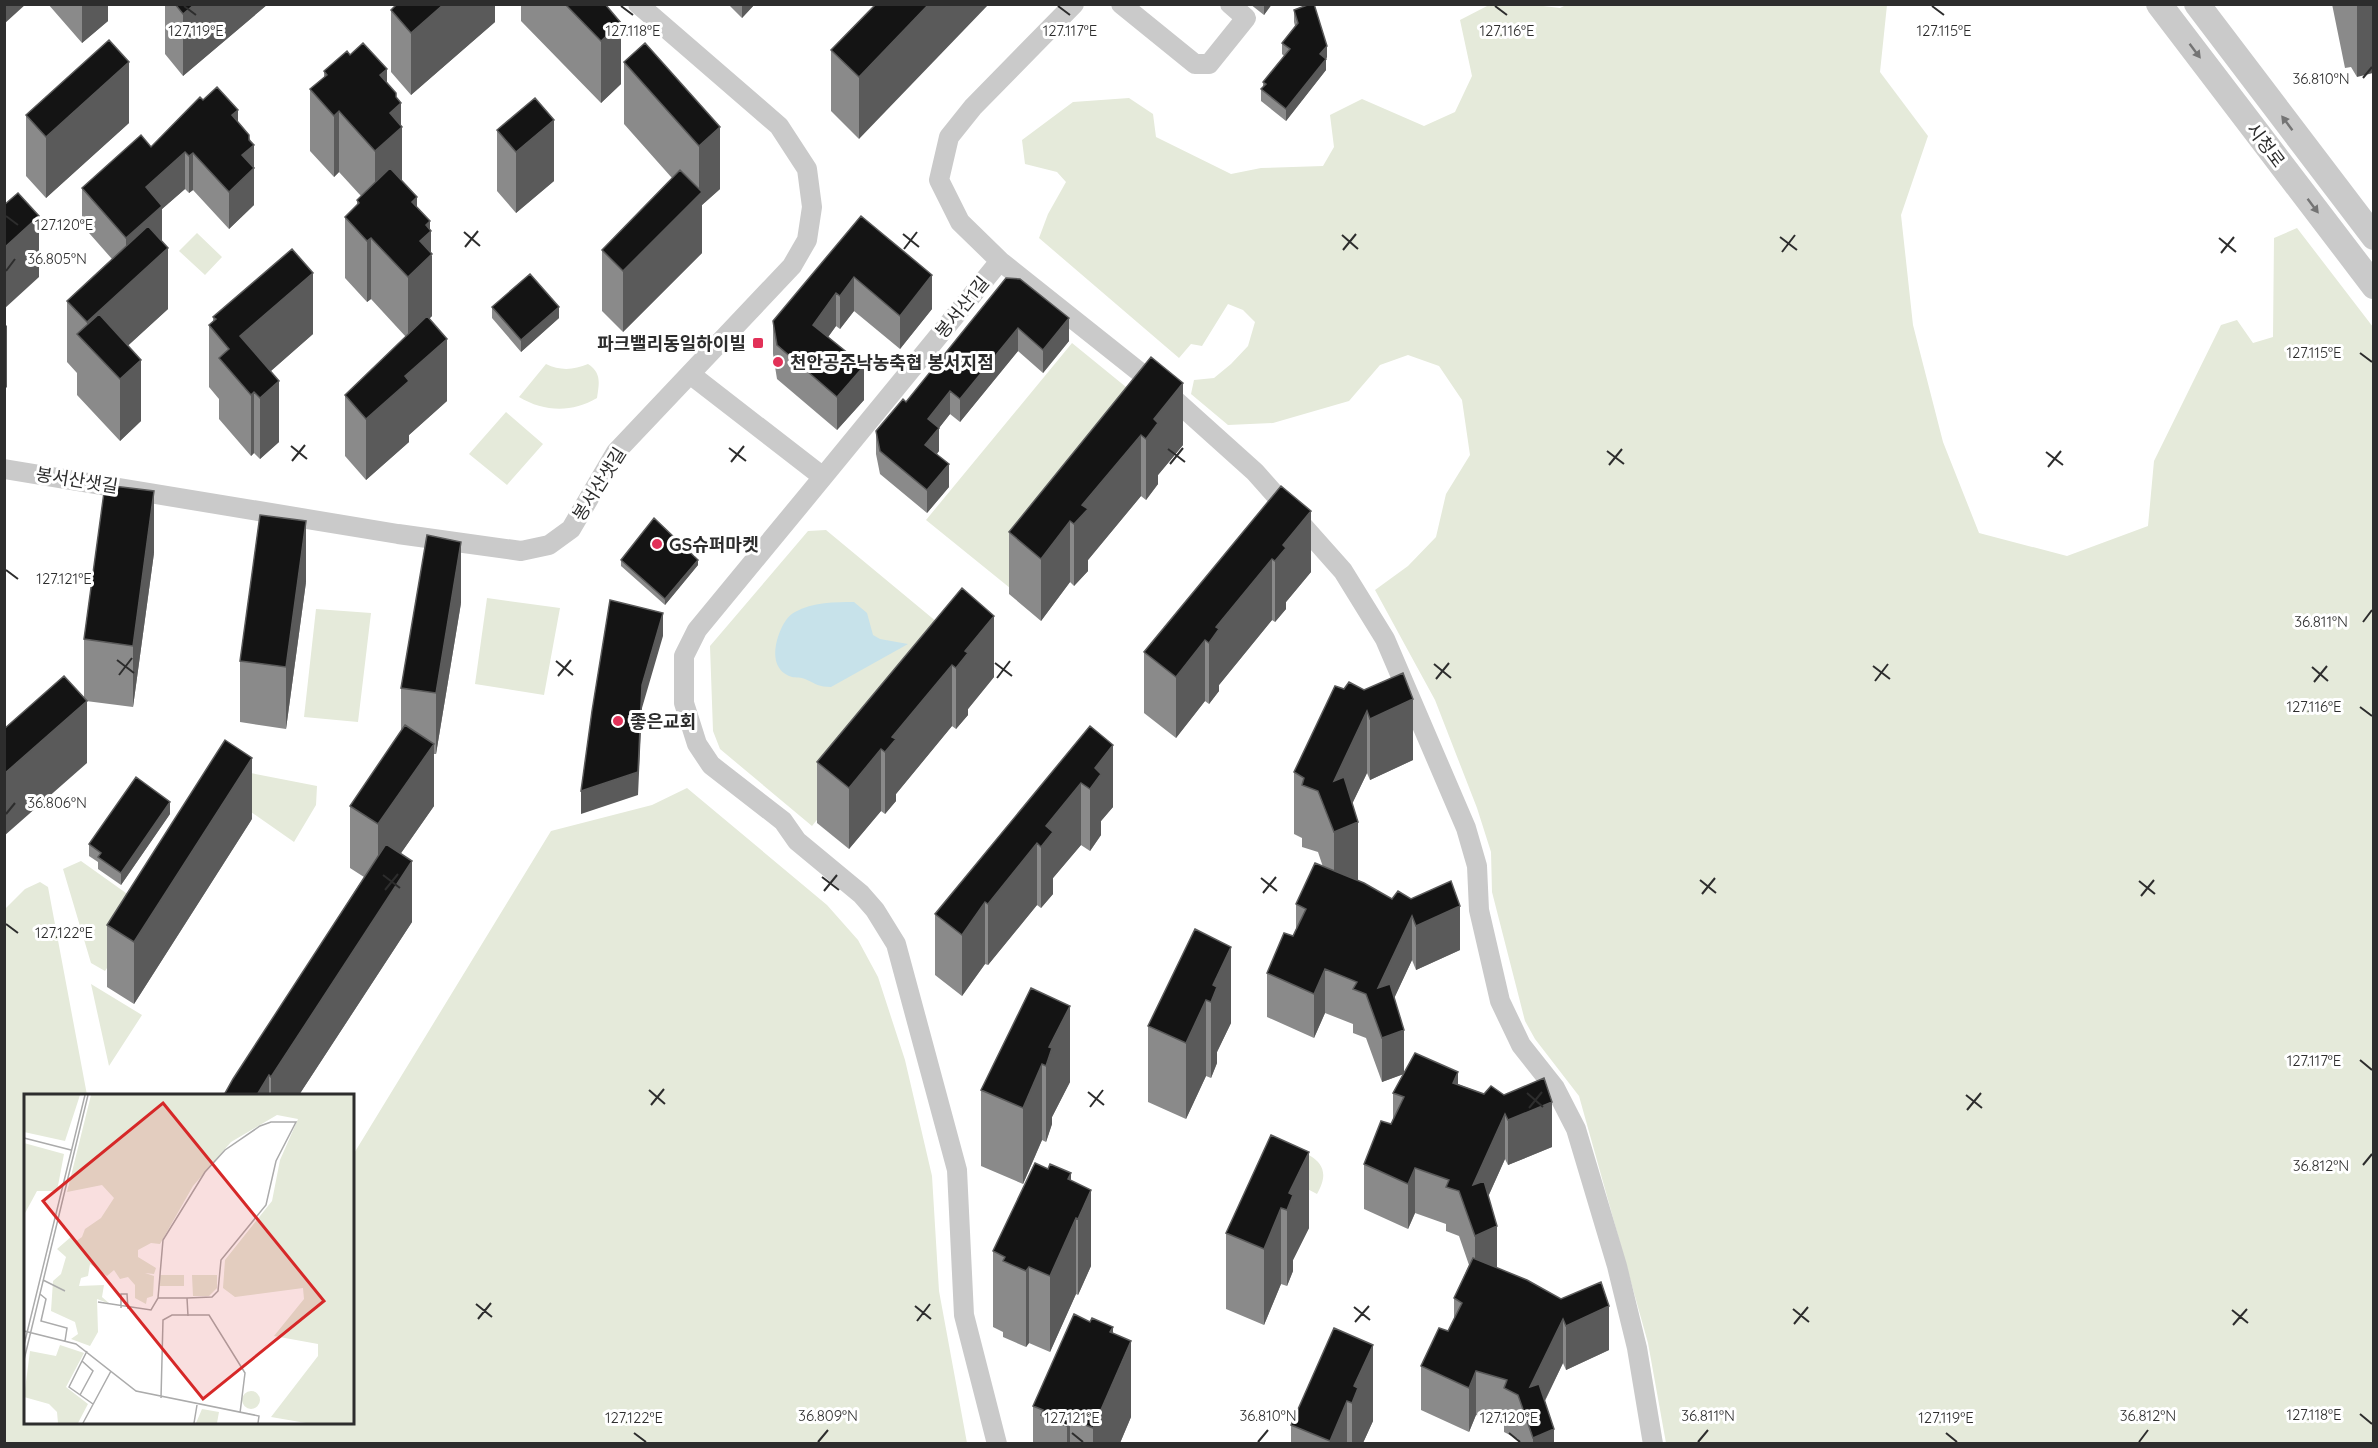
<svg xmlns="http://www.w3.org/2000/svg" width="2378" height="1448" font-family="Quicksand,'Noto Sans KR',sans-serif">
<rect width="100%" height="100%" fill="#fff"/>
<path fill="#e5eada" d="M1526,4L1560,8L1568,4L1887,5L1880,72L1928,136L1901,215L1913,325L1943,442L1979,533L2067,556L2148,526L2154,461L2221,325L2237,320L2253,343L2273,337L2274,238L2297,228L2373,327V1443H1666L1648,1343L1579,1096L1535,1039L1525,1021L1492,892L1491,852L1477,808L1435,700L1375,590L1408,566L1436,537L1446,494L1470,455L1462,400L1439,366L1408,355L1380,365L1349,401L1273,423L1228,425L1191,394L1194,380L1214,378L1231,364L1248,346L1255,322L1243,310L1228,304L1202,346L1191,344L1179,358L1039,238L1048,214L1066,182L1057,172L1025,164L1022,140L1073,102L1129,98L1153,114L1156,137L1231,174L1261,168L1323,166L1334,147L1330,115L1362,99L1424,126L1455,112L1472,76L1460,20L1489,5Z
M197,233L222,257L205,275L179,251Z
M1072,343L1153,409L1010,588L926,520Z
M546,364C560,371 574,370 588,364C602,373 599,384 597,398C572,413 544,412 519,397Z
M506,412L543,444L507,485L469,454Z
M826,530L961,642L812,826L720,749L713,731L710,646L808,531Z
M487,598L560,608L544,695L475,684Z
M316,609L371,613L358,722L304,717Z
M240,771L317,786L316,805L294,842L224,793Z
M687,788L827,905L858,940L878,977L905,1060L932,1176L939,1291L967,1443H5V909L25,889L40,882L48,887L87,1095L26,1096V1422H352L353,1155L551,831L652,805Z
M81,861L147,908L105,971L91,963L63,869Z
M91,984L142,1015L109,1066Z
M1284,1143C1308,1155 1336,1161 1317,1194L1273,1171Z"/>
<path fill="#c7e2ea" d="M854,602L867,613L873,635L880,639L908,644L831,687C819,687 816,684 805,679C801,677 796,678 792,677C772,671 773,650 779,634C782,626 787,616 795,612C812,602 836,602 854,602Z"/>
<g fill="none" stroke-linecap="round" stroke-linejoin="round">
<path stroke="#cacaca" stroke-width="20" d="M1121,4L1195,64H1209L1246,18L1230,4
M1000,261L1176,401L1255,472L1343,571L1385,639L1466,828L1477,866L1479,910L1500,1001L1521,1045L1555,1088L1576,1129L1617,1266L1637,1348L1653,1444
M690,374L823,477L1000,261L960,222L939,180L949,137L973,107L1074,4
M4,469L398,534L521,551L549,545L571,529L616,452L792,266L807,240L812,207L807,169L779,126L638,4
M823,477L697,630L684,656V703L697,744L711,765L783,821L797,841L861,894L875,910L896,944L957,1170L964,1315L997,1444"/>
<path stroke="#cacaca" stroke-width="26" d="M2159,4L2374,286
M2197,4L2374,237"/>
</g>
<path fill="#8a8a8a" d="M48,4H108V21L82,43Z
M165,4H268L183,76L165,54Z
M495,4V22L411,95L391,72V10Z
M521,4H605L621,84L601,103L521,21Z
M728,4H755L742,18Z
M876,4L859,139L831,111V50Z
M1250,4H1272L1264,15Z
M2332,4H2373L2357,77L2351,67L2345,68Z
M1294,10L1327,57L1326,59V70L1286,121L1261,101V89L1263,88V82L1284,56L1282,54V43L1295,26L1294,22Z
M350,55L387,82L396,97L401,126L402,182L430,230L432,316L429,319L447,401L409,435V442L366,480L345,456V395L406,337L371,299L367,302L345,278V217L357,206V200L361,196L339,172L334,177L310,151V89L324,77V71Z
M624,62L720,127V189L702,205V253L623,332L602,311V250L672,178L624,124Z
M203,100L238,122L254,145V205L229,229L193,190L189,193L185,189L162,209V242L168,309L128,345L141,421L120,441L77,395V373L67,362V301L112,259L82,225V188L151,147Z
M26,115L129,123L46,198L26,176Z
M497,130L554,181L516,213L497,191Z
M861,216L932,309L900,349L854,311L840,329L836,326L828,337L864,400L837,430L777,379L773,354V321Z
M1006,278L1069,341L1043,373L1018,351L960,422L950,414L939,428V451L937,454L949,487L927,513L880,474L876,454V431L906,402Z
M492,307L559,318L521,352L492,318Z
M213,317L313,334L271,371L279,442L260,459L254,453L251,456L219,419V399L209,387V325L213,321Z
M1151,357L1183,445L1158,475V484L1146,500L1141,496L1088,560V571L1074,586L1070,582L1041,621L1009,594V532Z
M1281,486L1311,572L1286,602V609L1275,622L1272,620L1219,685V691L1209,704L1205,701L1176,738L1144,713V652Z
M154,553L133,707L86,701L87,763L84,699V639Z
M621,560L698,565L665,605L621,566Z
M306,582L286,729L240,722V661Z
M962,588L994,677L968,709V715L956,729L952,726L896,794V801L885,814L881,811L849,849L817,823V762Z
M461,603L436,754H434V806L401,853L412,922L299,1095H224L364,877L350,868V806L401,731V688Z
M1349,682L1413,760L1370,780L1367,773L1352,804L1358,881L1460,950L1416,970L1412,960L1394,998L1404,1074L1458,1084L1484,1094L1552,1147L1508,1165L1505,1159L1488,1197L1497,1268L1609,1350L1566,1370L1563,1363L1545,1401L1554,1443H1519L1518,1439L1504,1432V1423L1476,1415L1469,1432L1421,1410V1366L1448,1331L1454,1320V1298L1469,1265L1459,1236L1446,1231V1224L1415,1213L1408,1229L1364,1209V1164L1391,1124L1393,1119V1093L1403,1074L1382,1082L1366,1038L1353,1033V1024L1325,1013L1314,1038L1267,1017V973L1293,936L1296,929V904L1323,867L1318,852L1302,847V838L1294,834V772Z
M1090,726L1113,807L1101,821V835L1090,851L1081,845L1053,878V894L1041,908L1037,905L988,965L985,964L962,996L935,975V914Z
M170,814L121,885L98,869V862L89,856V844Z
M252,819L134,1004L107,987V925Z
M1195,929L1231,1023L1217,1052V1063L1211,1078L1206,1076L1186,1119L1148,1102V1026Z
M1031,988L1070,1082L1052,1117V1124L1046,1142L1042,1140L1023,1184L981,1166V1090Z
M1271,1135L1309,1228L1293,1260V1271L1287,1286L1281,1284L1264,1325L1226,1309V1233Z
M1048,1169L1071,1180L1091,1266L1078,1295L1076,1294L1050,1352L1029,1343L1026,1347L1003,1337V1332L993,1327V1251Z
M1334,1328L1373,1421L1363,1443H1291V1425Z
M1113,1333L1131,1417L1120,1443H1033V1406Z"/>
<path fill="#5a5a5a" d="M4,4H26L4,24Z
M82,4H108V21L82,43Z
M195,4H268L183,76V14Z
M444,4H495V22L411,95V33Z
M742,4H755L742,18Z
M929,4H989L859,139V77Z
M1264,4H1272L1264,15Z
M2357,4H2373V73L2357,77Z
M621,23V84L601,103V41Z
M1327,46V57L1324,62L1326,59V70L1286,121V109L1320,54Z
M129,62V123L46,198V137Z
M387,69V131L380,75Z
M396,93V108L401,103V128L402,127V188L375,213V151L390,113Z
M238,110V147L232,115Z
M339,111V172L334,177V116Z
M554,120V181L516,213V152Z
M720,127V189L702,205V253L623,332V271L699,195V146Z
M254,145V205L229,229V192L242,155Z
M185,152V189L162,209V243L126,275V238L146,187Z
M193,153V190L189,193V156Z
M417,197V259L412,202Z
M39,216V277L4,309V248Z
M430,221V232L431,231V256L432,254V316L408,339V277L426,225Z
M371,238V299L367,302V241Z
M168,248V309L107,365L87,344V322Z
M313,273V334L248,391L240,336Z
M932,275V309L900,349V316Z
M854,277V311L840,329V296Z
M836,293V326L813,358V325Z
M559,307V318L521,352V340Z
M1069,318V341L1043,373V350Z
M7,325V387L4,390V328Z
M1018,328V351L960,422V399Z
M447,339V401L409,435V442L366,480V419L405,376Z
M141,360V421L120,441V379Z
M864,366V400L837,430V397Z
M279,381V442L260,459V398Z
M1183,383V445L1158,475V484L1146,500V439L1154,419Z
M950,391V414L939,428V451L925,468V445L928,419Z
M254,392V453L251,456V395Z
M1141,435V496L1088,560V571L1074,586V524L1082,505Z
M949,464V487L927,513V490Z
M154,491V553L133,707V646Z
M1311,511V572L1286,602V609L1275,622V561L1283,545Z
M306,521V582L286,729V667Z
M1070,521V582L1041,621V559Z
M461,542V603L436,754V693Z
M1272,559V620L1219,685V691L1209,704V643L1216,627Z
M698,560V565L665,605V599Z
M663,613V636L642,708L638,795L581,814V791L642,685Z
M994,616V677L968,709V715L956,729V668L965,651Z
M1205,640V701L1176,738V677Z
M952,665V726L896,794V801L885,814V752L892,737Z
M1413,699V760L1370,780V719Z
M87,701V763L4,836V774Z
M1367,711V773L1340,829L1358,822V883L1334,893V781Z
M434,744V806L378,886V824Z
M1113,745V807L1101,821V835L1090,851V789L1095,768Z
M881,749V811L849,849V788Z
M252,758V819L134,1004V942Z
M1081,783V845L1053,878V894L1041,908V847L1046,826Z
M170,802V814L121,885V873Z
M1037,843V905L988,965V904Z
M412,861V922L299,1095H271V1077Z
M985,902V964L962,996V935Z
M1460,906V950L1416,970V926Z
M1412,916V960L1379,1031L1378,988Z
M1231,947V1023L1217,1052V1063L1211,1078V1002L1213,985Z
M1325,969V1013L1314,1038V994Z
M1206,1000V1076L1186,1119V1043Z
M1070,1006V1082L1052,1117V1124L1046,1142V1066L1049,1047Z
M1404,1030V1074L1382,1082V1038Z
M1042,1064V1140L1023,1184V1108Z
M1458,1072V1116L1453,1083Z
M269,1075V1095H257Z
M1552,1102V1147L1508,1165V1120Z
M1505,1114V1159L1473,1230V1185Z
M1309,1152V1228L1293,1260V1271L1287,1286V1210L1289,1193Z
M1415,1168V1213L1408,1229V1184Z
M1071,1173V1229L1076,1218V1294L1050,1352V1276L1068,1179Z
M1091,1190V1266L1078,1295V1219Z
M1281,1208V1284L1264,1325V1249Z
M1497,1226V1271L1475,1280V1236Z
M1029,1267V1343L1026,1347V1271Z
M1609,1306V1350L1566,1370V1326Z
M1563,1319V1363L1530,1431V1387Z
M1113,1327V1383L1131,1341V1417L1120,1443H1093V1428L1110,1332Z
M1373,1345V1421L1363,1443H1352V1403L1354,1386Z
M1476,1371V1415L1469,1432V1388Z
M1347,1401V1443H1330V1441Z
M1070,1419V1443H1067V1426Z
M1554,1429V1443H1533V1438Z"/>
<path fill="#141414" stroke="#5a5a5a" stroke-width="1.5" d="M175,4H195L183,14Z
M397,4H444L411,33L391,10Z
M565,4H605L621,23L601,41Z
M876,4H929L859,77L831,50Z
M1310,4H1314L1327,46L1320,54L1326,59L1286,109L1261,89L1266,84L1263,82L1290,49L1282,43L1298,23L1294,10Z
M109,40L129,62L46,137L26,115Z
M363,43L387,69L380,75L396,93V97L401,103L390,113L402,127L375,151L339,111L334,116L310,89L327,75L324,71L347,51L350,55Z
M645,43L720,127L699,146L624,62Z
M217,87L238,110L232,115L249,135V140L254,145L242,155L254,168L229,192L193,153L189,156L185,152L146,187L162,206L126,238L82,188L141,135L151,147L200,97L203,100Z
M535,98L554,120L516,152L497,130Z
M390,168L417,197L412,202L430,221L426,225L431,231L420,241L432,254L408,277L371,238L367,241L345,217L359,203L357,200Z
M680,170L702,192L623,271L602,250Z
M18,193L39,216L4,248V205Z
M861,216L932,275L900,316L854,277L840,296L836,293L813,325L864,366L837,397L777,345L773,321Z
M148,226L168,248L87,322L67,301Z
M292,249L313,273L240,336L279,381L260,398L254,392L251,395L219,358L229,349L209,325L216,319L213,317Z
M530,274L559,307L521,340L492,307Z
M1006,278L1020,279L1069,318L1043,350L1018,328L960,399L950,391L928,419L939,428L925,445L949,464L927,490L880,451L876,431L903,399L906,402Z
M99,314L141,360L120,379L77,334Z
M427,316L447,339L405,376L409,381L366,419L345,395Z
M1151,357L1183,383L1154,419L1158,423L1146,439L1141,435L1082,505L1088,509L1074,524L1070,521L1041,559L1009,532Z
M105,485L154,491L133,646L84,639Z
M1281,486L1311,511L1283,545L1286,548L1275,561L1272,559L1216,627L1219,629L1209,643L1205,640L1176,677L1144,652Z
M260,515L306,521L286,667L240,661Z
M654,518L698,560L665,599L621,560Z
M427,535L461,542L436,693L401,688Z
M962,588L994,616L965,651L968,653L956,668L952,665L892,737L896,739L885,752L881,749L849,788L817,762Z
M610,600L663,613L642,685L638,772L581,791L592,711Z
M1403,673L1413,699L1370,719L1367,711L1334,781L1344,777L1358,822L1334,832L1318,791L1302,785L1304,778L1294,772L1335,686L1344,689L1349,682L1364,690Z
M64,676L87,701L4,774V729Z
M405,725L434,744L378,824L350,806Z
M1090,726L1113,745L1095,768L1101,774L1090,789L1081,783L1046,826L1053,832L1041,847L1037,843L988,904L985,902L962,935L935,914Z
M225,740L252,758L134,942L107,925Z
M136,777L170,802L121,873L98,857L101,853L89,844Z
M386,844L412,861L271,1077L269,1075L257,1095H224L233,1079Z
M1315,863L1364,883L1392,899L1398,891L1411,899L1451,881L1460,906L1416,926L1412,916L1378,988L1390,984L1404,1030L1382,1038L1366,994L1353,989L1357,982L1325,969L1314,994L1267,973L1284,933L1293,936L1306,909L1296,904Z
M1195,929L1231,947L1213,985L1217,987L1211,1002L1206,1000L1186,1043L1148,1026Z
M1031,988L1070,1006L1049,1047L1052,1048L1046,1066L1042,1064L1023,1108L981,1090Z
M1415,1053L1458,1072L1453,1083L1484,1094L1491,1086L1504,1095L1544,1078L1552,1102L1508,1120L1505,1114L1473,1185L1484,1181L1497,1226L1475,1236L1459,1191L1446,1187L1449,1180L1415,1168L1408,1184L1364,1164L1381,1121L1391,1124L1404,1097L1393,1093Z
M1271,1135L1309,1152L1289,1193L1293,1195L1287,1210L1281,1208L1264,1249L1226,1233Z
M1035,1163L1048,1169L1050,1164L1071,1173L1068,1179L1091,1190L1078,1219L1076,1218L1050,1276L1029,1267L1026,1271L1003,1261L1005,1257L993,1251Z
M1473,1258L1527,1280L1561,1299L1601,1282L1609,1306L1566,1326L1563,1319L1530,1387L1539,1384L1554,1429L1533,1438L1518,1395L1504,1388L1507,1380L1476,1371L1469,1388L1421,1366L1439,1328L1448,1331L1462,1303L1454,1298Z
M1074,1314L1090,1322L1092,1318L1113,1327L1110,1332L1131,1341L1093,1428L1070,1419L1067,1426L1041,1415L1043,1410L1033,1406Z
M1334,1328L1373,1345L1354,1386L1358,1388L1352,1403L1347,1401L1330,1441L1291,1425Z"/>
<defs><path id="oneway-solid" d="M-6-.8H1V-3.2L6.5 0L1 3.2V.8H-6Z" transform="scale(1.5)"/></defs>
<g fill="#747474">
<use href="#oneway-solid" transform="translate(2195 51) rotate(53)"/>
<use href="#oneway-solid" transform="translate(2287 123) rotate(-127)"/>
<use href="#oneway-solid" transform="translate(2313 206) rotate(53)"/>
</g>
<path fill="none" stroke="#2d2d2d" stroke-width="2" d="M184,6L196,15M621,6L633,15M1058,6L1070,15M1495,6L1507,15M1932,6L1944,15M2363,78L2372,67M6,216L18,225M464,232L480,246M903,234L919,247M1342,235L1358,249M1780,237L1797,250M2219,238L2236,252M465,247L478,231M904,249L917,232M1343,250L1356,234M1782,252L1795,235M2221,253L2234,237M6,271L15,259M2360,353L2372,362M291,446L307,459M729,448L746,461M1168,449L1185,462M1607,451L1624,464M2046,452L2063,465M292,461L305,445M731,462L744,446M1170,464L1183,448M1609,465L1622,449M2048,467L2061,451M6,570L18,579M2363,622L2372,610M117,660L134,673M556,661L573,675M995,663L1012,676M1434,664L1451,678M1873,666L1890,679M2312,667L2328,681M119,675L132,658M558,676L571,660M997,678L1010,661M1436,679L1449,663M1875,681L1888,664M2314,682L2327,666M2360,707L2372,716M6,814L15,803M383,875L400,888M822,877L839,890M1261,878L1277,891M1700,880L1716,893M2139,881L2155,894M385,890L398,874M824,891L837,875M1263,893L1276,877M1702,894L1715,878M2141,896L2154,880M6,924L18,933M2360,1060L2372,1070M649,1090L665,1104M1088,1092L1104,1105M1527,1093L1543,1107M1966,1095L1982,1108M651,1105L664,1089M1090,1107L1103,1090M1529,1108L1542,1092M1967,1110L1981,1093M2363,1165L2372,1154M476,1304L492,1317M915,1306L931,1319M1354,1307L1370,1320M1793,1309L1809,1322M2232,1310L2248,1323M478,1319L491,1303M917,1321L930,1304M1355,1322L1369,1306M1794,1324L1808,1307M2233,1325L2247,1309M2360,1414L2372,1424M634,1433L646,1442M1072,1433L1083,1442M1509,1433L1520,1442M1946,1433L1957,1442M818,1442L828,1430M1258,1442L1268,1430M1698,1442L1708,1430M2139,1442L2148,1430"/>
<g fill="#e23158" stroke="#fff" stroke-width="2">
<rect x="752" y="337" width="12" height="12" rx="3"/>
<circle cx="778" cy="362" r="6"/>
<circle cx="657" cy="544" r="6"/>
<circle cx="618" cy="721" r="6"/>
</g>
<g text-anchor="middle" dominant-baseline="central" stroke-width="6" stroke-linejoin="round" paint-order="stroke">
<g font-size="18" fill="#2d2d2d" stroke="#fff">
<text transform="translate(2266 145) rotate(53)">시청로</text>
<text transform="translate(962 307) rotate(-51)">봉서산1길</text>
<text transform="translate(77 480) rotate(9)">봉서산샛길</text>
<text transform="translate(599 484) rotate(-58)">봉서산샛길</text>
</g>
<g font-size="18" font-weight="bold" fill="#2d2d2d" stroke="#fff" text-anchor="start">
<text x="746" y="343" text-anchor="end">파크밸리동일하이빌</text>
<text x="790" y="362">천안공주낙농축협 봉서지점</text>
<text x="669" y="544">GS슈퍼마켓</text>
<text x="630" y="721">좋은교회</text>
</g>
</g>
<g transform="translate(24 1094)">
<rect width="330" height="330" fill="#fff"/>
<path d="M0,1H56L41,47L0,38ZM67,1H330V329H282L247,323L294,262V250L250,242L280,205L279,194L211,203L199,194L201,166L248,107L256,66L274,25L253,21L207,48L169,92L136,150L127,149L114,156V163L132,174L130,180L121,179L130,182L129,202L123,204L122,210L111,204V191L104,183L96,185L90,176L83,182L66,170L64,182L57,184L55,192L80,191L78,203L86,210L73,205L74,238L66,252L47,245L54,240L51,228L27,217L29,187L37,180L42,163L33,155L48,142L51,148L58,143L61,135L77,124L90,104L78,91L43,98ZM0,49L40,60L33,97H13L0,121ZM136,181H160V192H136ZM168,181H193V194L185,202H169ZM36,251L60,259L42,293L64,310L54,329H34L33,318L25,310L0,303L6,257L32,262ZM218 306a9 9 0 1 1 18 0a9 9 0 1 1-18 0ZM178,315L195,318L193,329H172Z" fill="#e5eada"/>
<path fill="none" stroke="#ababab" stroke-width="1.5" d="M0,44L47,56M19,186L41,197M16,200L22,205L17,227L43,234L41,247M134,204L139,146L181,78L201,56L236,32L247,28H272L252,67L242,111L197,166L194,197L188,203L163,204M74,208L127,216L134,204H163L164,222M97,214V200H103L104,215M0,237L52,250L112,297L235,322L234,329M0,251L61,1M63,257L45,293L69,310M0,266L64,1M56,301L69,277L58,267M137,304L139,226L148,221H185L221,279L216,319M59,329L87,277M170,329L173,311"/>
<path fill="#d62828" fill-opacity="0.15" stroke="#d62828" stroke-width="3" d="M139,9L300,207L179,305L19,107Z"/>
<rect width="330" height="330" fill="none" stroke="#2d2d2d" stroke-width="3"/>
</g>
<g font-size="15" text-anchor="middle" fill="#2d2d2d" stroke="#fff" stroke-width="6" stroke-linejoin="round" paint-order="stroke">
<text x="196" y="36">127.119°E</text>
<text x="633" y="36">127.118°E</text>
<text x="1070" y="36">127.117°E</text>
<text x="1507" y="36">127.116°E</text>
<text x="1944" y="36">127.115°E</text>
<text x="2321" y="84">36.810°N</text>
<text x="64" y="230">127.120°E</text>
<text x="57" y="264">36.805°N</text>
<text x="2314" y="358">127.115°E</text>
<text x="64" y="584">127.121°E</text>
<text x="2321" y="627">36.811°N</text>
<text x="2314" y="712">127.116°E</text>
<text x="57" y="808">36.806°N</text>
<text x="64" y="938">127.122°E</text>
<text x="2314" y="1066">127.117°E</text>
<text x="2321" y="1171">36.812°N</text>
<text x="2314" y="1420">127.118°E</text>
<text x="828" y="1421">36.809°N</text>
<text x="1268" y="1421">36.810°N</text>
<text x="1708" y="1421">36.811°N</text>
<text x="2148" y="1421">36.812°N</text>
<text x="634" y="1423">127.122°E</text>
<text x="1072" y="1423">127.121°E</text>
<text x="1509" y="1423">127.120°E</text>
<text x="1946" y="1423">127.119°E</text>
</g>
<rect width="2378" height="1448" fill="none" stroke="#2d2d2d" stroke-width="12"/>
</svg>
